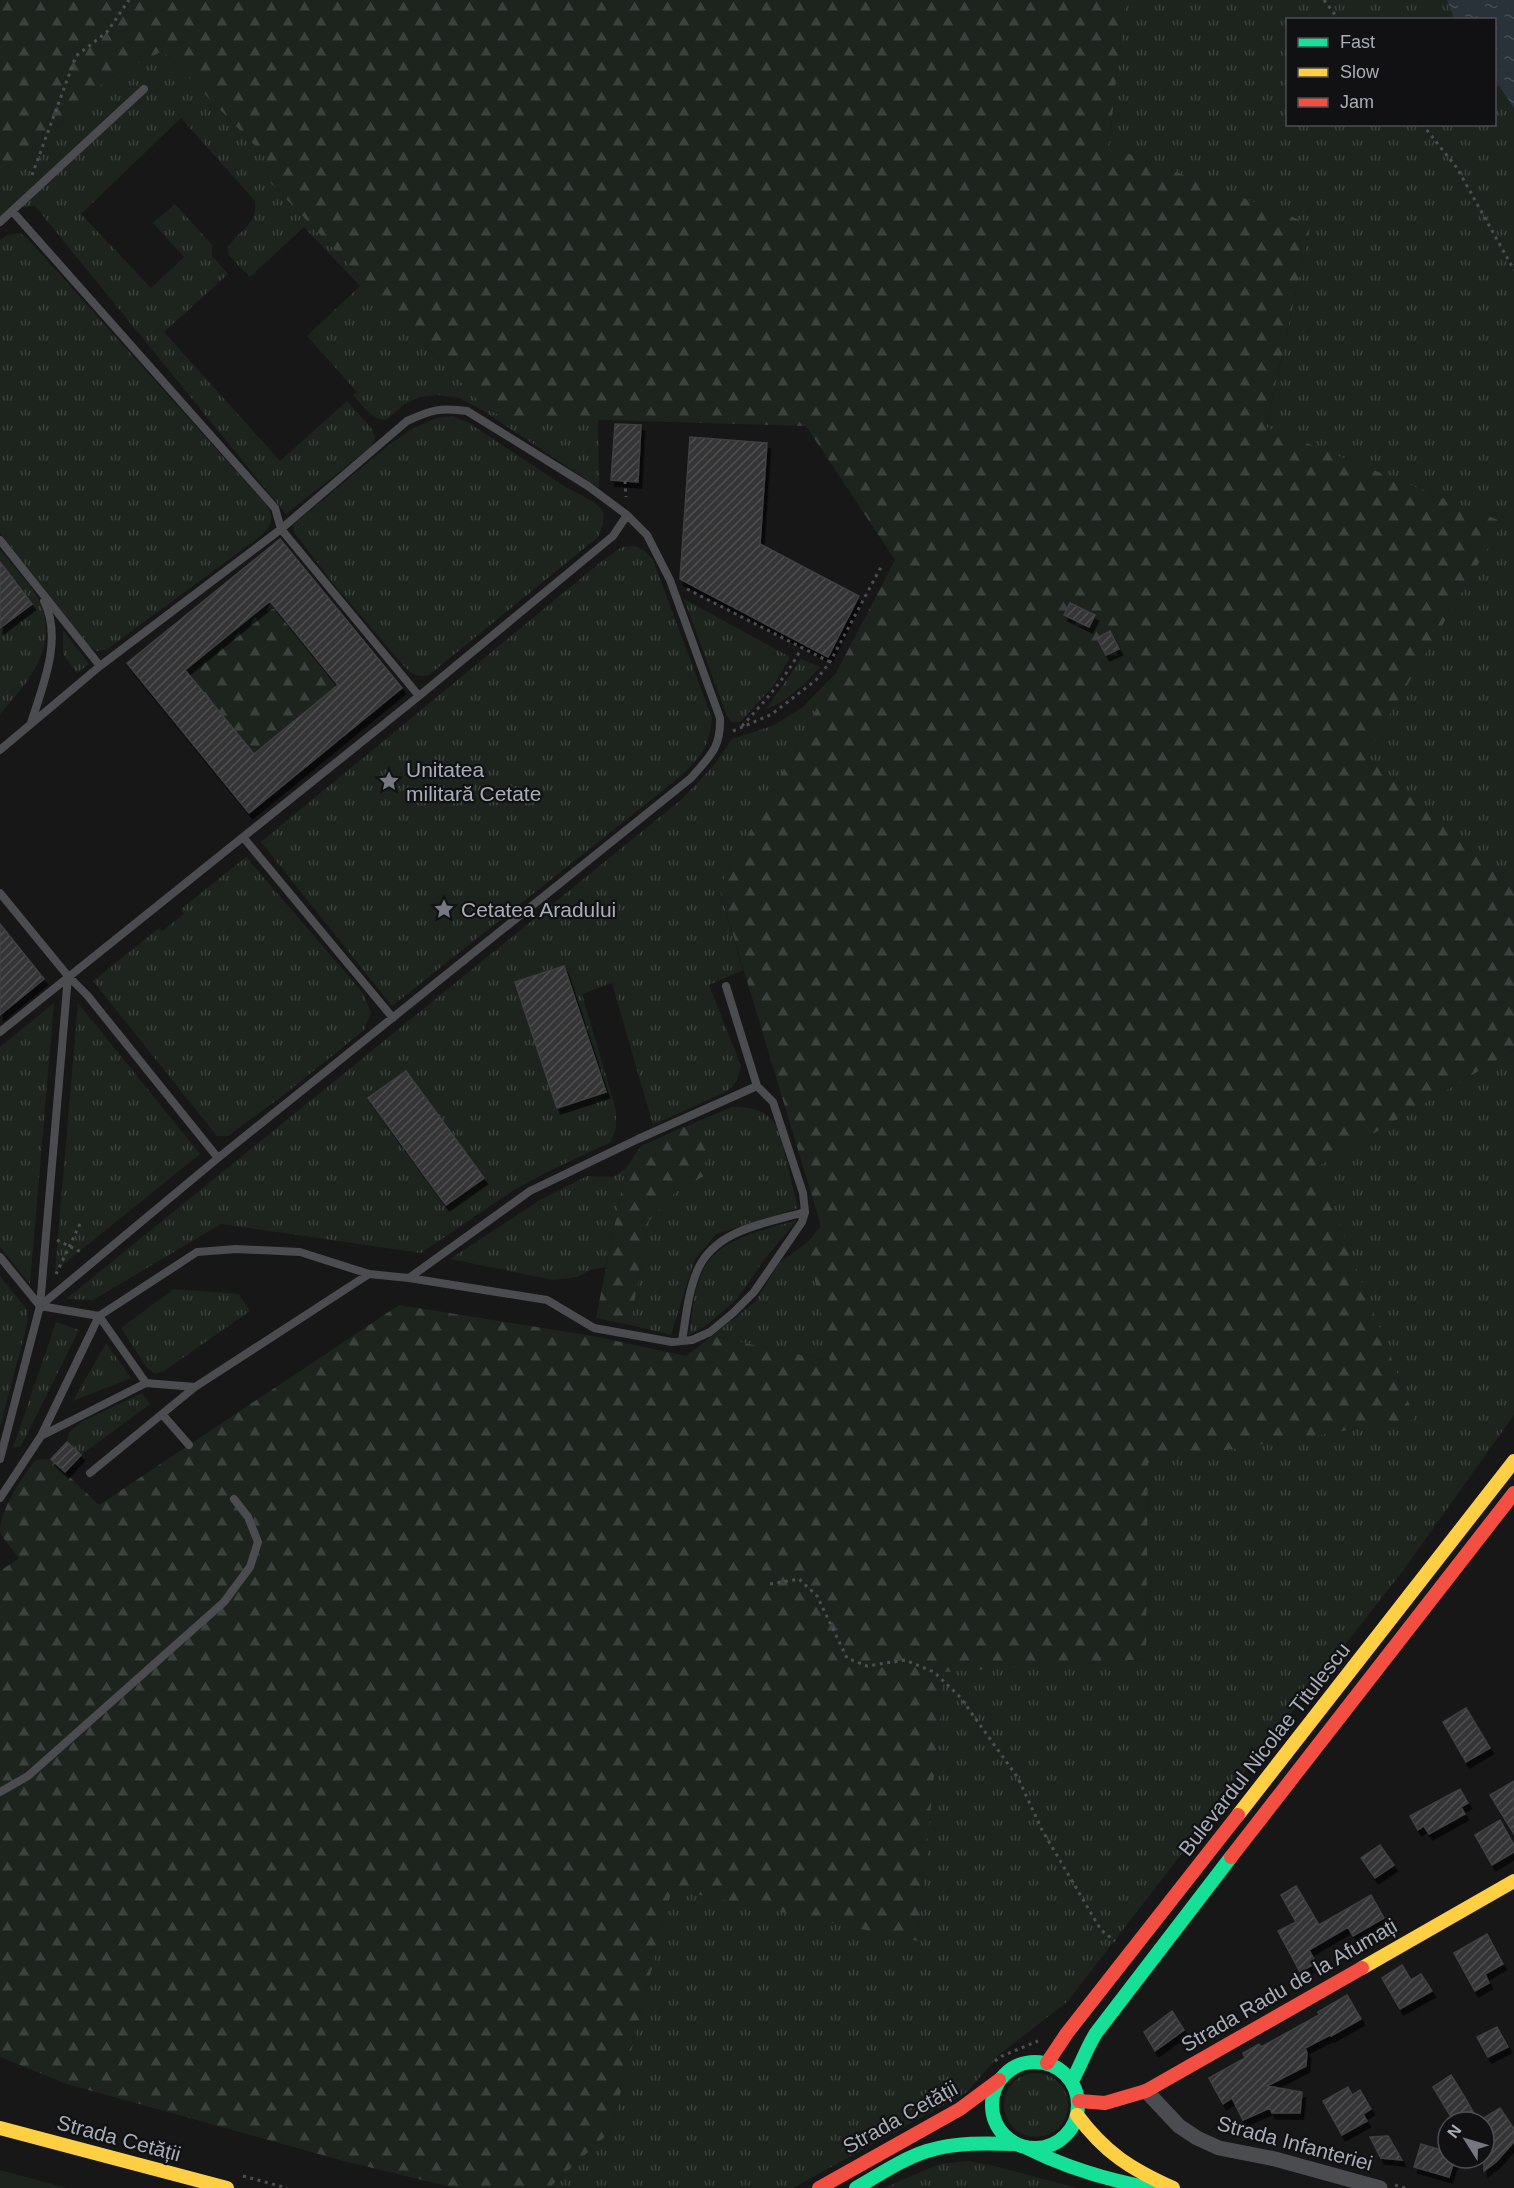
<svg xmlns="http://www.w3.org/2000/svg" width="1514" height="2188" font-family="Helvetica,sans-serif">
<defs>
<pattern id="grass-tufts" width="24" height="20" patternUnits="userSpaceOnUse" patternTransform="scale(1.5)"><rect width="24" height="20" fill="#1d241e"/><path d="M3 7l-1-3M5 7V3M7 7l1-3M15 17l-1-3M17 17v-4M19 17l1-3" fill="none" stroke="#3b413d"/></pattern>
<pattern id="forest-firs" width="22" height="20" patternUnits="userSpaceOnUse" patternTransform="scale(1.5)"><rect width="22" height="20" fill="#1d241e"/><path d="M5 1l3.5 6h-7zM16 11l3.5 6h-7z" fill="#3b413d"/></pattern>
<pattern id="water-ripples" width="26" height="14" patternUnits="userSpaceOnUse" patternTransform="scale(1.5)"><rect width="26" height="14" fill="#2a3239"/><path d="M2 4q2-2 4 0t4 0M15 11q2-2 4 0t4 0" fill="none" stroke="#464d54"/></pattern>
<pattern id="building-hatch" width="6" height="6" patternUnits="userSpaceOnUse" patternTransform="scale(1.5)"><rect width="6" height="6" fill="#353536"/><path d="M-1 1l2-2M0 6l6-6M5 7l2-2" fill="none" stroke="#4f5051"/></pattern>
<filter id="shadow"><feDropShadow dx="3.5" dy="6" stdDeviation="0" flood-color="#0009"/></filter>
</defs>
<rect width="100%" height="100%" fill="#171717"/>
<path fill="url(#grass-tufts)" fill-rule="evenodd" d="M1125,0H1447L1454,19L1288,20V124H1494L1495,80L1514,108V890L1365,755L1503,522L1266,428L1311,224L1109,146Z
M163,51L266,157L269,181L483,405L502,417L598,419L599,488L482,410L459,398L438,395L420,397L405,404L386,420C371,419 363,406 353,395L357,392L307,336L360,286L304,227L250,277L229,256L228,247C241,227 257,227 255,201L181,118L81,214L151,288L184,257L153,223L175,204L212,245V256L228,274L164,332L280,461L347,401L372,429L375,437L372,446L286,514L35,206L8,209L0,217V183L106,79Z
M20,233L28,239L268,507C274,520 271,525 262,535L106,650L97,651L90,647L0,533V240L7,235Z
M452,416L469,423L564,486L594,502L603,511V524L598,537L429,675C417,678 412,674 403,665L332,582L294,532L293,525L389,445L413,428L437,418Z
M635,546L645,551L653,560L712,718C708,752 700,758 676,780L392,1006L261,842L602,561L622,547Z
M0,550C11,563 23,576 33,590C65,638 32,679 0,714Z
M684,599L790,657L774,685L740,722H732L726,714Z
M63,630L89,664L77,673L63,654Z
M801,659L820,667C808,681 783,705 766,709Z
M836,673L719,888L743,970L709,985L741,1066L737,1081L727,1091L653,1125L612,983L582,994L616,1110V1128L611,1142L547,1172L514,1190L421,1253L221,1224L93,1300L66,1299L682,799L714,765L732,739L772,726L802,708ZM564,966L605,1092L557,1108L516,982ZM406,1071L484,1178L446,1205L368,1098Z
M246,857L363,993L371,1013L364,1030L285,1094L228,1136H217L93,981L159,928L162,931L184,914L181,909Z
M54,1003L30,1284L0,1247V1047Z
M78,1003L200,1154L55,1271Z
M1514,1050V1415L1402,1572L1244,1773L1067,2002L1001,2053L967,2092L793,2188H549L611,2131L672,1889L918,1940L944,1671L1146,1659L1148,1463L1415,1419L1317,1167Z
M732,1107C753,1107 768,1110 779,1130L798,1208L716,1234L694,1261L671,1335L630,1325L649,1221L675,1192L704,1176L682,1128Z
M626,1168L606,1267L590,1270L577,1277L554,1280L450,1259L540,1200L587,1176L613,1177Z
M797,1220L764,1260L737,1299L707,1325L689,1335C692,1317 693,1297 699,1280C712,1238 760,1232 797,1220Z
M808,1242L831,1361L712,1336L755,1302L780,1262Z
M0,1276L27,1310L28,1321L0,1427Z
M174,1289L239,1294L250,1311L164,1371L155,1374L147,1368L121,1328Z
M56,1322L79,1330L21,1446L13,1448Z
M106,1343L131,1378L73,1401Z
M142,1393L150,1404L81,1455L67,1442L69,1432L81,1422Z
M1004 2105a32 32 0 1 1 64 0a32 32 0 1 1-64 0Z
M968,2161L994,2166L1077,2188H884L939,2164Z"/>
<path fill="url(#forest-firs)" d="M0,0H1125L1109,146L1311,224L1266,427L1503,522L1366,755L1514,890V1050L1317,1167L1415,1419L1148,1463L1146,1659L944,1672L918,1941L672,1889L611,2131L549,2188H455L340,2160L67,2084L0,2057V1571L19,1558C14,1550 3,1540 0,1531C0,1510 23,1475 36,1460L51,1459L99,1505L399,1305L593,1336L686,1356L712,1336L830,1361L808,1242L821,1226L719,888L836,673L895,560L806,426L502,417L483,405L269,181L266,157L163,51L106,79L0,183Z
M270,601L338,685L254,754L185,670Z
M683,1127L695,1132L707,1148L704,1176L675,1192L649,1221L630,1325L596,1318L626,1168L641,1146Z"/>
<path fill="#1d241e" d="M0,2170L67,2188H0Z"/>
<path fill="url(#water-ripples)" d="M1447,0H1514V108L1495,80L1494,20L1454,19Z"/>
<path fill="url(#building-hatch)" stroke="#3f4043" stroke-width="1.5" fill-rule="evenodd" filter="url(#shadow)" d="M615,424L641,425L638,482L611,480Z
M690,437L767,443L760,544L859,596L828,657L680,579Z
M280,539L402,688L249,813L127,663ZM270,601L338,685L254,754L185,670Z
M0,562L32,604L0,628Z
M1070,603L1095,615L1089,627L1064,615Z
M1110,631L1119,649L1106,655L1097,638Z
M0,924L44,979L0,1015Z
M564,966L606,1092L557,1108L515,982Z
M406,1071L484,1178L446,1205L368,1098Z
M67,1442L81,1455L65,1472L51,1459Z
M1466,1708L1490,1748L1466,1762L1443,1722Z
M1514,1781V1834L1490,1795Z
M1460,1789L1468,1803L1461,1807L1465,1814L1429,1834L1424,1826L1418,1830L1410,1816Z
M1500,1820L1514,1845V1852L1492,1865L1475,1835Z
M1380,1845L1394,1865L1375,1878L1361,1858Z
M1296,1886L1319,1925L1371,1895L1384,1918L1353,1936L1348,1927L1309,1950L1316,1963L1300,1972L1278,1931L1296,1922L1281,1895Z
M1487,1934L1503,1964L1485,1974L1489,1983L1475,1991L1454,1953Z
M1402,1965L1411,1980L1421,1974L1432,1991L1400,2009L1382,1978Z
M1347,1995L1361,2019L1331,2036L1330,2035L1305,2048L1307,2053L1306,2066L1267,2086L1302,2092L1300,2113H1272L1270,2108L1243,2120L1232,2098L1223,2104L1209,2078L1245,2058L1243,2053L1259,2044L1261,2047L1319,2015L1318,2012Z
M1172,2011L1184,2030L1155,2051L1144,2032Z
M1497,2027L1508,2047L1488,2057L1477,2037Z
M1451,2075L1464,2096L1479,2122H1454L1433,2087Z
M1348,2087L1352,2095L1360,2090L1371,2109L1363,2114L1367,2121L1342,2135L1323,2101Z
M1500,2108L1514,2129V2142L1496,2162L1484,2171V2118Z
M1388,2136L1402,2160L1381,2158L1370,2137Z
M1421,2144L1448,2152V2158H1455L1449,2177L1414,2167Z"/>
<g fill="none" stroke-linecap="round" stroke-linejoin="round">
<path stroke="#4d4e52" stroke-width="3" stroke-dasharray="3 4.5" stroke-linecap="butt" d="M1324,0L1339,20
M1422,124L1457,168L1514,270
M32,175L76,56L107,32L129,0
M625,481L626,497
M687,589L830,662
M742,726C765,701 786,678 802,647
M733,731L772,714L816,680L830,662L881,567
M57,1240L83,1253
M56,1274L80,1224
M770,1584L799,1579L817,1596L847,1658L867,1666L905,1660L934,1672L960,1697L1018,1778L1042,1830L1101,1930L1115,1941
M995,2061L1002,2056L1038,2041
M243,2176L287,2188
M1395,2185L1405,2188"/>
<path stroke="#4b4c50" stroke-width="8" d="M13,212L275,508L281,529L419,696
M0,222L144,89
M0,540L100,666
M31,723C43,685 63,639 44,601
M0,750L100,666L281,529L407,421C431,410 441,407 467,411L588,486L627,515L647,535L670,580L720,718C721,748 710,756 691,778L218,1158L40,1306
M243,837L393,1018
M0,893L68,976L87,995L218,1158
M0,1032L419,696L613,536L627,515
M0,1257L40,1306L99,1316L146,1383L41,1436
M409,1278L530,1191L638,1139L757,1086
M682,1341C686,1317 688,1291 698,1269C716,1229 767,1223 805,1212
M146,1383L195,1387L369,1274
M162,1414L189,1445
M0,1459L40,1306L68,976
M90,1473L195,1387
M0,1498L41,1436L99,1316L197,1252L236,1249L300,1252L369,1274L409,1278L547,1300L594,1328L672,1342L692,1340L710,1332L733,1313L754,1292L802,1222L805,1212L803,1193L773,1102L757,1086L726,986
M0,1792L28,1776L224,1602L250,1567L258,1542L248,1517L234,1499"/>
<path stroke="#4b4c50" stroke-width="15" d="M1146,2091L1179,2126L1197,2138L1219,2148L1275,2159L1380,2188"/>
<path stroke="#16e098" stroke-width="14" d="M992 2105a43 43 0 1 1 86 0a43 43 0 1 1-86 0Z
M1072,2081C1081,2065 1086,2049 1096,2033L1231,1857
M1027,2148C1067,2168 1107,2180 1151,2188
M856,2188C879,2175 902,2159 927,2151C956,2142 986,2143 1016,2144"/>
<path stroke="#ffcf43" stroke-width="14" d="M1238,1815L1514,1461
M1362,1968L1514,1881
M1077,2115C1105,2153 1131,2169 1173,2188
M0,2128L227,2188"/>
<path stroke="#f24e42" stroke-width="14" d="M1231,1857L1514,1493
M1047,2063L1067,2033L1238,1815
M1079,2101L1105,2103L1146,2091L1362,1968
M819,2188L960,2109L999,2080"/>
</g>
<defs>
<g id="sight-bare" transform="scale(1.62)"><path d="M0-6L1.8-2.2L6-1.7L2.9 1.2L3.7 5.4L0 3.3L-3.7 5.4L-2.9 1.2L-6-1.7L-1.8-2.2Z" fill="#757880" stroke="#111113" stroke-width="2.5" paint-order="stroke"/></g>
</defs>
<g fill-rule="evenodd">
<use href="#sight-bare" x="389" y="781"/>
<use href="#sight-bare" x="444" y="909"/>
</g>
<g text-anchor="middle" dominant-baseline="central" stroke-width="4.5" stroke-linejoin="round" paint-order="stroke">
<g font-size="21" fill="#a8adb8" stroke="#111113" text-anchor="start">
<text x="406" y="769">Unitatea<tspan x="406" dy="24">militară Cetate</tspan></text>
<text x="461" y="909">Cetatea Aradului</text>
</g>
<g font-size="21" fill="#a8adb8" stroke="#111113">
<text transform="translate(1264 1749) rotate(-52)">Bulevardul Nicolae Titulescu</text>
<text transform="translate(1289 1985) rotate(-30)">Strada Radu de la Afumați</text>
<text transform="translate(900 2117) rotate(-29)">Strada Cetății</text>
<text transform="translate(119 2138) rotate(15)">Strada Cetății</text>
<text transform="translate(1295 2143) rotate(15)">Strada Infanteriei</text>
</g>
</g>
<rect x="1286" y="18" width="210" height="108" fill="#111113" stroke="#4d4f55" stroke-width="1.5"/>
<rect x="1298" y="38" width="30" height="9" fill="#16e098" stroke="#4d4f55" stroke-width="1.5"/>
<text x="1340" y="48" font-size="18" fill="#a8adb8">Fast</text>
<rect x="1298" y="68" width="30" height="9" fill="#ffcf43" stroke="#4d4f55" stroke-width="1.5"/>
<text x="1340" y="78" font-size="18" fill="#a8adb8">Slow</text>
<rect x="1298" y="98" width="30" height="9" fill="#f24e42" stroke="#4d4f55" stroke-width="1.5"/>
<text x="1340" y="108" font-size="18" fill="#a8adb8">Jam</text>
<g transform="translate(1466 2140) rotate(307)"><circle r="28" fill="#111113" stroke="#4d4f55" stroke-width="1.5"/>
<path d="M0-4.5L10 22L0 15L-10 22Z" fill="#757880"/>
<text y="-9" font-size="16" font-weight="bold" text-anchor="middle" fill="#a8adb8">N</text>
</g>
</svg>
